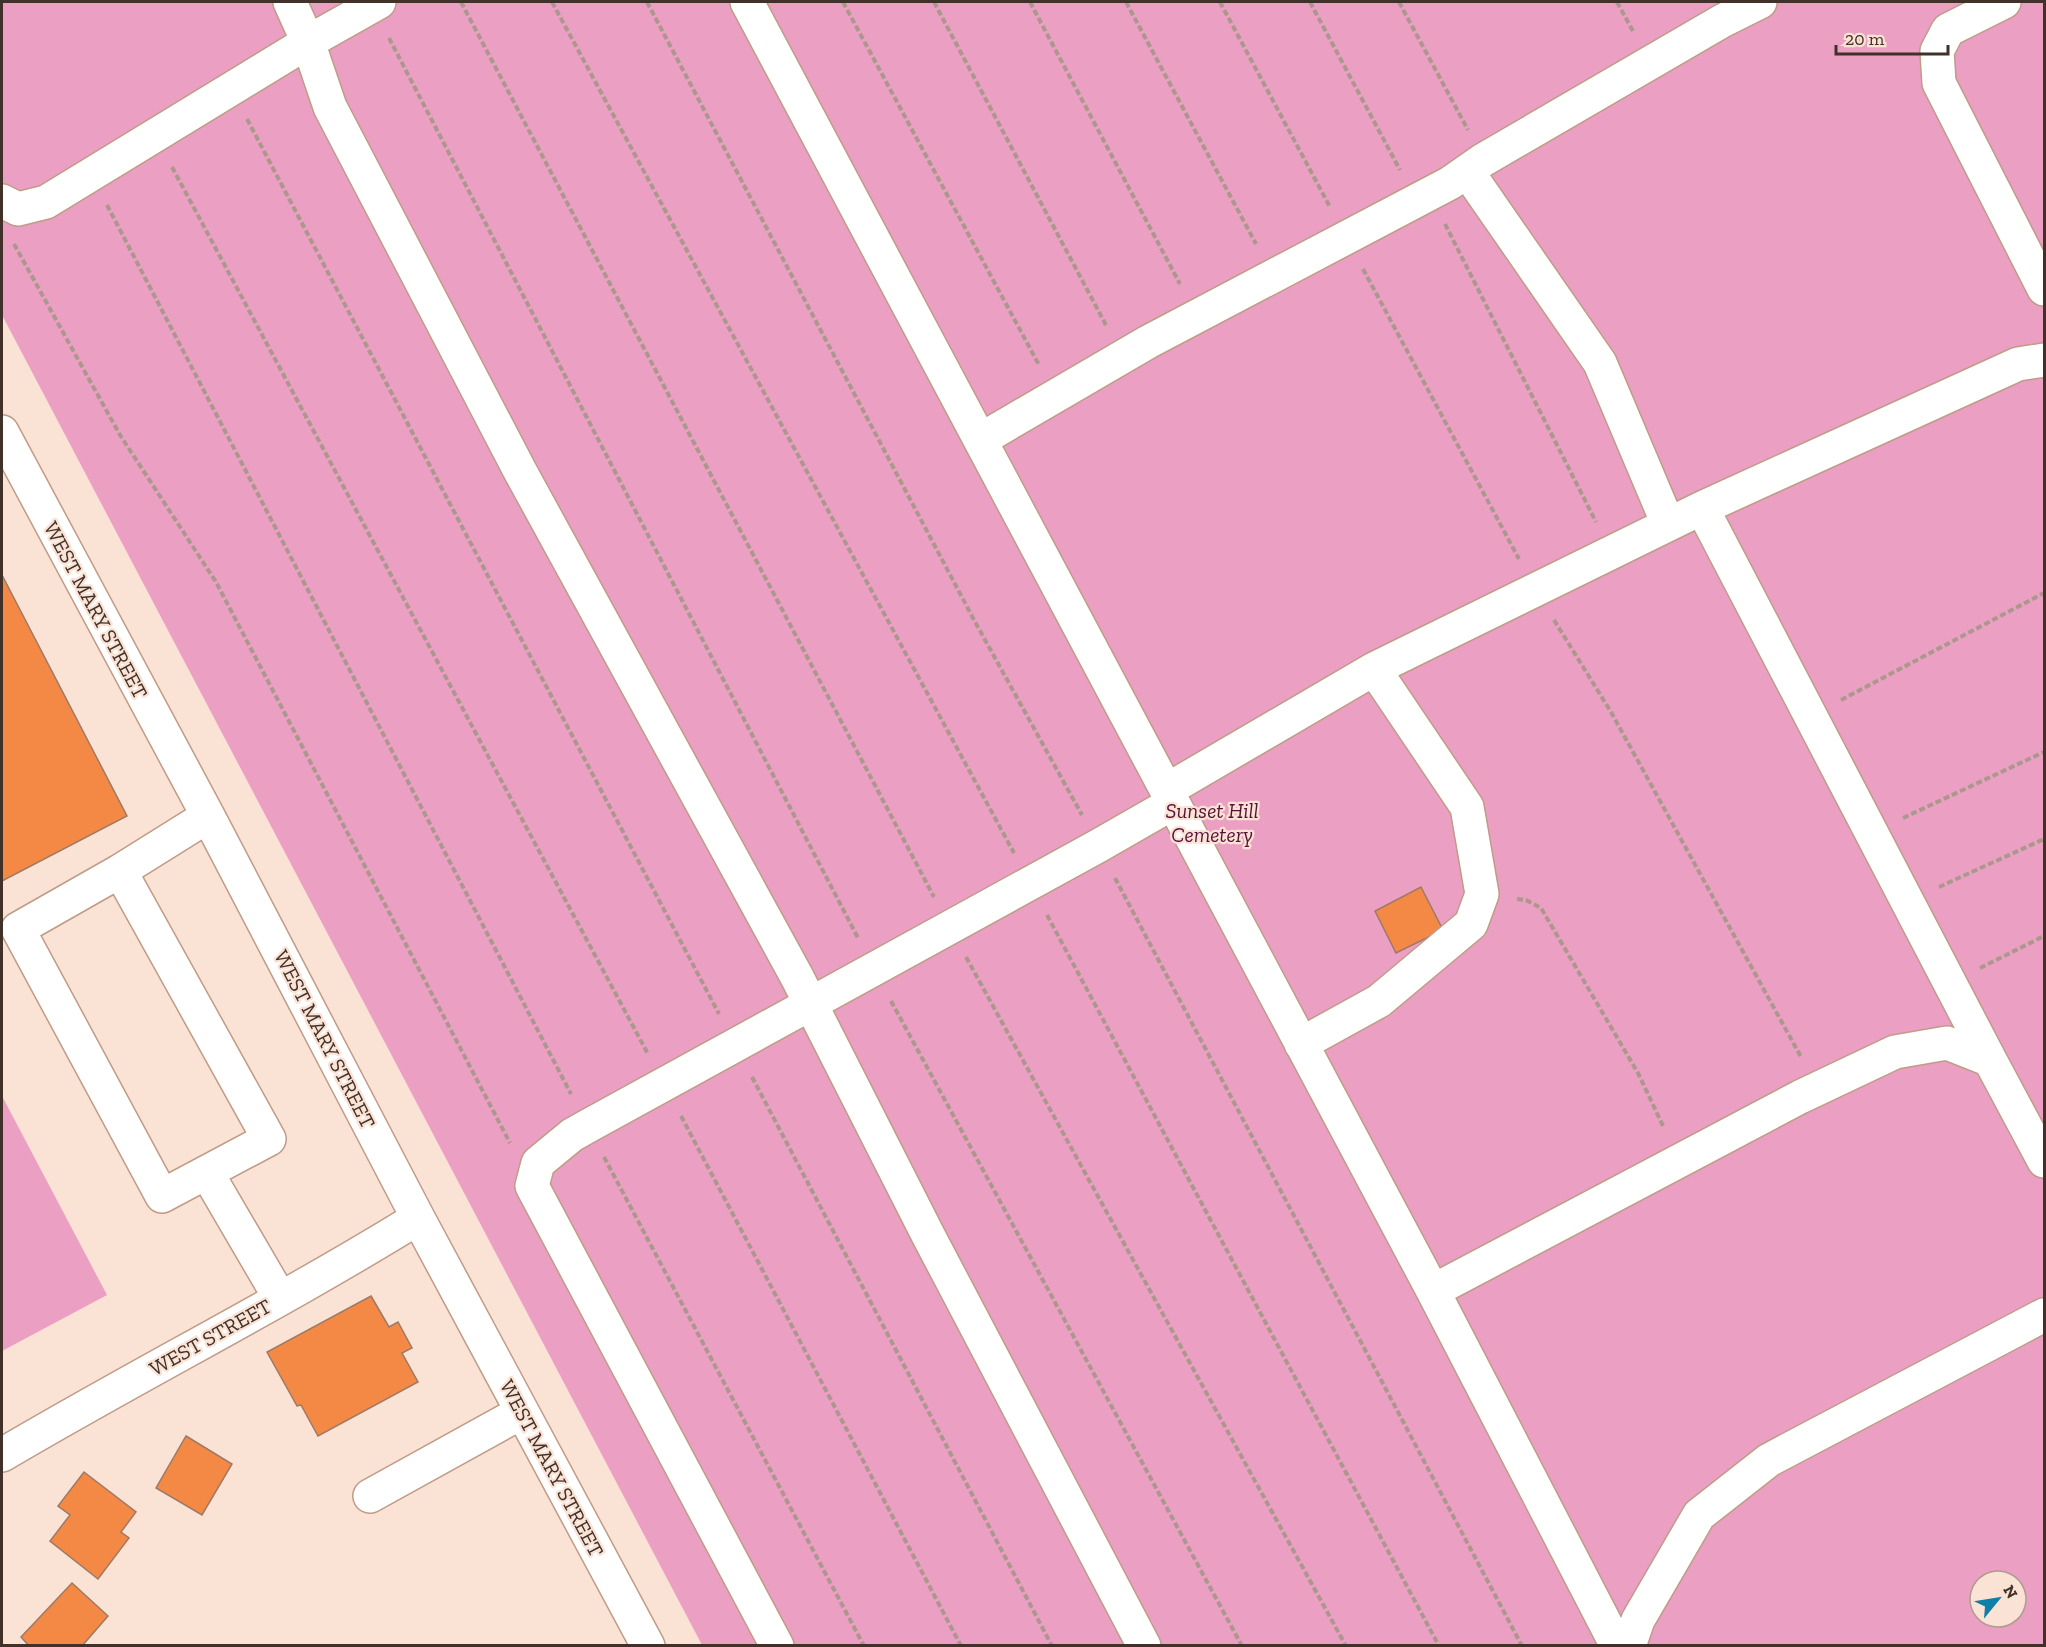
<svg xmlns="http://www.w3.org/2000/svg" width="2046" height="1647" font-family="'Zilla Slab',serif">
<rect width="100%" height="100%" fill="#fae2d5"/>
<path fill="#eba0c3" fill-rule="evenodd" d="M2,2H2044V1645H702L2,315ZM1980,1581H2016V1617H1980Z
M2,1096L107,1295L2,1351Z"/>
<path fill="#f48946" stroke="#9d7966" stroke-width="1.5" d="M2,575L127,816L2,881Z
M1421,887L1443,930L1396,953L1375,911Z
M371,1296L389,1327L398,1322L412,1348L402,1353L418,1382L318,1436L301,1405L297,1406L267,1352Z
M186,1436L232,1464L202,1515L156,1488Z
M84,1472L136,1512L121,1532L129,1538L98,1579L50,1541L70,1515L58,1506Z
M72,1583L108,1616L82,1646H29L21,1637Z"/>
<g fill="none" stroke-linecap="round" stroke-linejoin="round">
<g stroke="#c09b86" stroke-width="36">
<path id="minor" d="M290,2L308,42L330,107L520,471L797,977L928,1235L1144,1646
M747,2L1433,1291L1617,1646
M2004,2L1948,30L1937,51L1939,83L2044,289
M1467,171L1600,363L1668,524
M2,201L18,209L46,202L308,42L379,2
M2,432L208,816L418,1218L648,1646
M980,440L1148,342L1450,183L1483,160L1722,21L1760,2
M1702,508L2018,364L2044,360
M1167,790L1374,669L1702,508L1990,1060L2044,1161
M120,871L269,1139L162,1196L18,929L120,871L208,816
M1301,1044L1379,1001L1471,924L1482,894L1467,807L1374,669
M207,1173L280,1298
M1433,1291L1800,1097L1895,1052L1947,1043L1990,1060
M2,1455C139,1374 282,1302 418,1218
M370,1496L522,1412
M777,1646L532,1186L538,1163L572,1135L588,1126L1098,846L1173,803
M1629,1646L1638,1620L1699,1515L1769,1460L2044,1315"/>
</g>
<path stroke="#ab978c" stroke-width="4" stroke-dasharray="6 3" stroke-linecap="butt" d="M461,2L934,897
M552,2L1014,853
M647,2L974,620L1082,815
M843,2L1039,365
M934,2L1107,327
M1030,2L1180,284
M1126,2L1256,244
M1220,2L1330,207
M1310,2L1400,170
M1399,2L1468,130
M1617,2L1634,33
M389,38L858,938
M247,119L719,1014
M172,167L648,1054
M107,205L571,1094
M1445,224L1596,522
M14,244L120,435L216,582L510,1143
M1363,269L1519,559
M1554,620L1611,712L1801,1057
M1841,700L2044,593
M1903,818L2044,752
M1115,878L1522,1646
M1939,887L2044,839
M1517,899L1526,900L1541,908L1638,1073L1664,1128
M1047,915L1439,1646
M966,957L1346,1646
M1980,968L2044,936
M891,1001L1242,1646
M752,1077L1052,1646
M681,1116L961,1646
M604,1157L864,1646"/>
<use href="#minor" stroke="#fff" stroke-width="33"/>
</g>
<g text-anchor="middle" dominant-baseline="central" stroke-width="4.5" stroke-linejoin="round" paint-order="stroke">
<g font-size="21" fill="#413129" stroke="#fae2d5">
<text transform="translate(96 610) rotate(62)">WEST MARY STREET</text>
<text transform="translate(325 1039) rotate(63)">WEST MARY STREET</text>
<text transform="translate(210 1337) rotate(-29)">WEST STREET</text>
<text transform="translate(552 1468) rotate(62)">WEST MARY STREET</text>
</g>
<g font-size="21" font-style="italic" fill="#58123a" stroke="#fae2d5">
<text x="1212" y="810">Sunset Hill<tspan x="1212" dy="24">Cemetery</tspan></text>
</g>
</g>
<rect width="2046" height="1647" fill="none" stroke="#413129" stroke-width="6"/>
<g transform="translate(1998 1599) rotate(60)"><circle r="28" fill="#fae2d5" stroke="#b09b90" stroke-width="1.5"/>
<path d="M0-4.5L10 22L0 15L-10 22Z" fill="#107fa7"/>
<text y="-9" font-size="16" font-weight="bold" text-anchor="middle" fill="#413129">N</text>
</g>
<path d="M1836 45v9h112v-9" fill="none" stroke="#413129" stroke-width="3"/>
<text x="1845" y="45" font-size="18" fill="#413129" stroke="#fae2d5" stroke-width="4.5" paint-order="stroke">20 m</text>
</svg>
